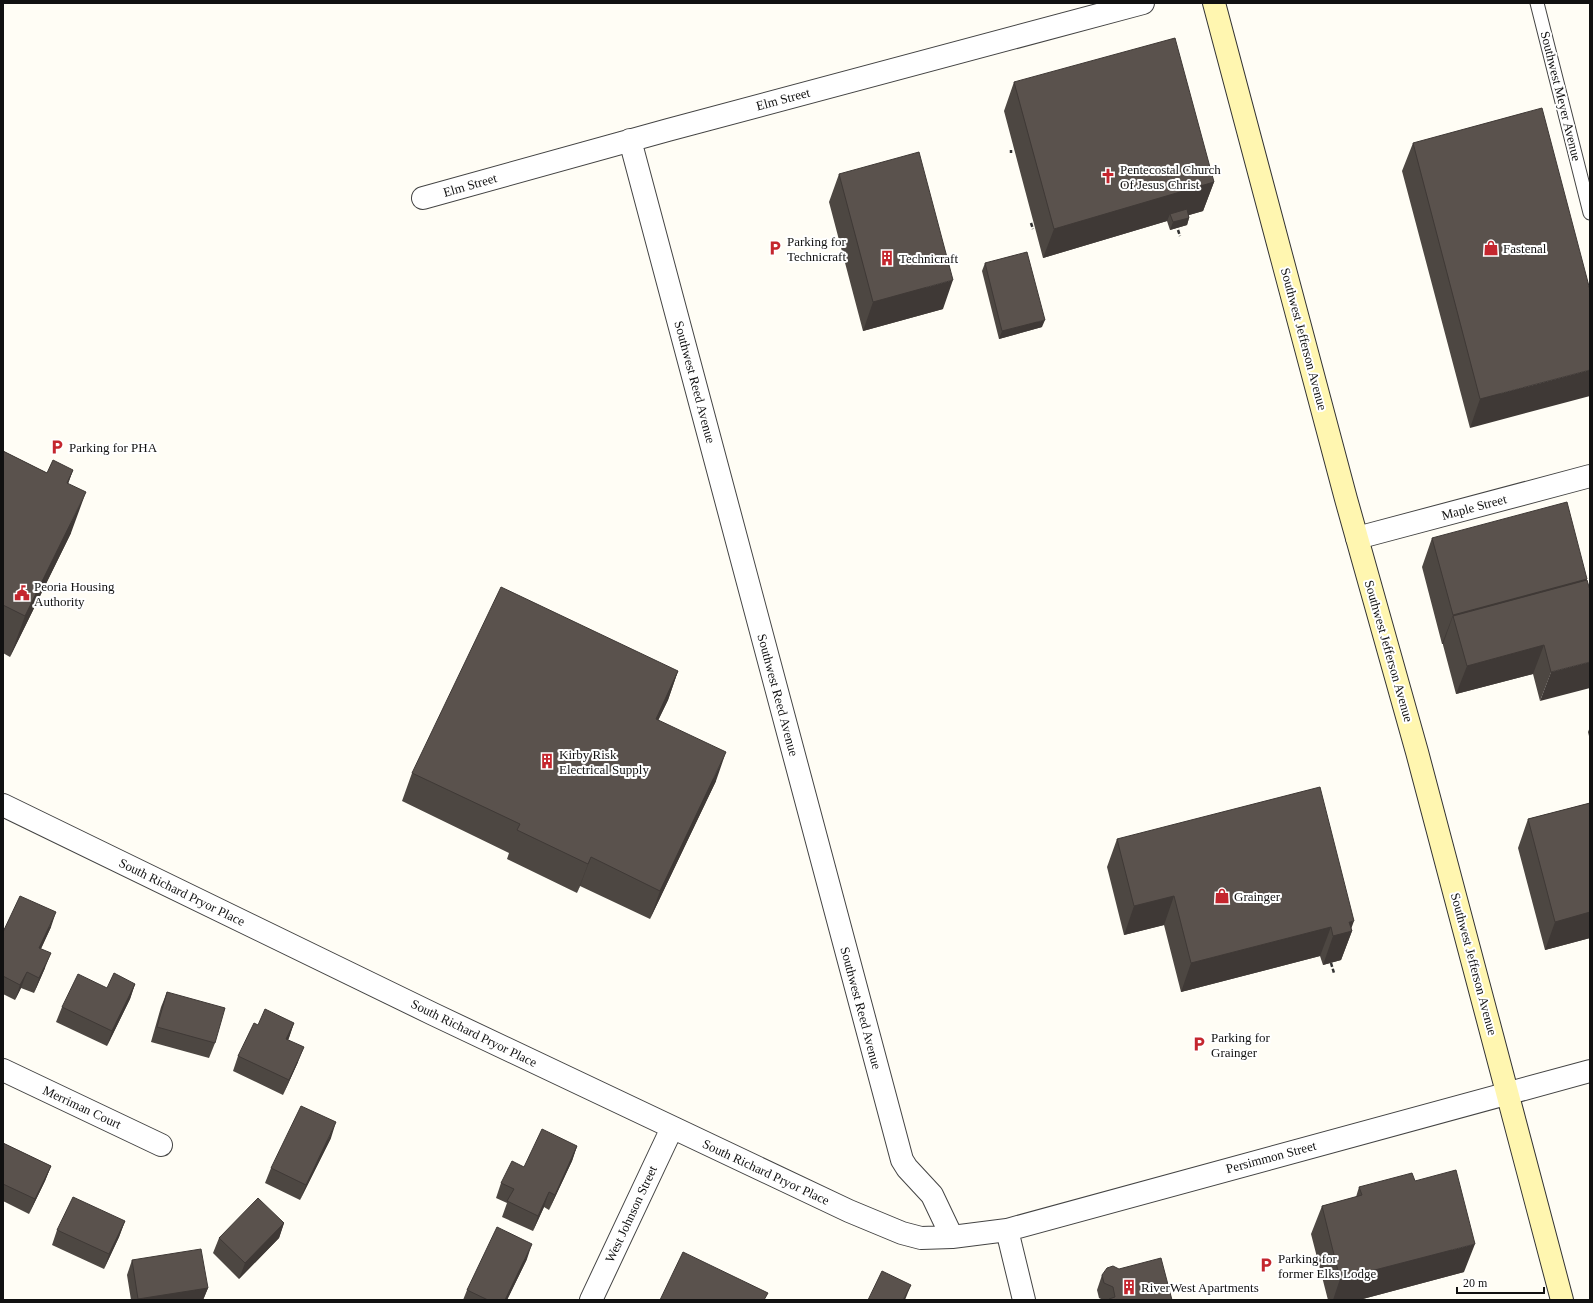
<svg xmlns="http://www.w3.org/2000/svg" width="1593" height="1303" font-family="Georgia,serif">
<rect width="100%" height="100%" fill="#fffdf5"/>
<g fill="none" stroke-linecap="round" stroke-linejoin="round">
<g stroke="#444" stroke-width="15">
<path id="service" d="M1537,3L1590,213"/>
</g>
<g stroke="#444" stroke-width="24">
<path id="minor" d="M630,140L902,1160L907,1168L932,1195L952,1237
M423,198L668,130L1143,3
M1357,538L1590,476
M3,805L433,1014L849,1211L902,1233L921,1238L952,1237L1007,1230L1590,1071
M3,1070L161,1145
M1007,1230L1024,1300
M591,1300L672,1128"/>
</g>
<g stroke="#333" stroke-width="24">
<path id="secondary" d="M1214,3L1346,499L1417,752L1562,1300"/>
</g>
<path stroke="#333" stroke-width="2.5" stroke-dasharray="4 2" stroke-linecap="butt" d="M1011,150V153
M1031,223L1033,229
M1178,230L1180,236
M1331,963L1334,973"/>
<use href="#service" stroke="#fff" stroke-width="13"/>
<use href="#minor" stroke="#fff" stroke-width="22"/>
<use href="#secondary" stroke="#fff6b0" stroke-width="22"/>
</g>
<path fill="#4d4742" d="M1014,82L1214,182L1203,211L1189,215V218L1187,225L1170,230L1167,221L1043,258L1004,111Z
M1413,143L1590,290L1470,428L1402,171Z
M839,174L943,309L863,331L829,202Z
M985,263L1042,327L999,339L982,271Z
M3,451L47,473L73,470L68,484L71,533L10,657L3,653Z
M1432,538L1587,579L1540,701L1533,674L1456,694L1443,645V644H1442L1422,567Z
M678,671L668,700L658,720L716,781L650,919L580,886L577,893L507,859L509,853L402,801L412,773Z
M1590,727V740L1588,732Z
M1590,803V938L1545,950L1518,848L1528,819Z
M1117,839L1351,929L1352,931L1341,960L1323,965L1320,956L1181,992L1164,925L1124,935L1107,867Z
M51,927L41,949L45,968L34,993L21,988L15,1000L3,994V932Z
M135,984L130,999L107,1046L56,1022L62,1007L107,988Z
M167,992L215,1043L209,1058L151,1042L161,1007Z
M294,1023L288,1040L298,1062L283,1095L233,1071L238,1056L258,1025Z
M331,1138L300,1200L265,1183L271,1168Z
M3,1143L51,1166L45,1181L29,1214L3,1201Z
M577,1146L572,1161L549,1210L544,1207L533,1231L502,1217L507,1203L496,1198L501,1183L524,1167Z
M1415,1181L1464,1272L1359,1300H1328L1311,1234L1322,1206L1356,1197L1359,1187Z
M125,1221L119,1237L104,1269L52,1245L57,1230Z
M284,1223L279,1238L239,1279L213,1253L219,1238Z
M527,1259L507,1300H463L467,1290Z
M132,1260L208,1288L203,1300H131L127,1275Z
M1102,1275L1172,1300H1103L1099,1298L1097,1290Z"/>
<path fill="#3f3936" d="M1214,182L1203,211L1172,220L1170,214L1167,221L1043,258L1054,229Z
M1189,218L1187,225L1170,230L1173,222Z
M953,280L943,309L863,331L873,302Z
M1045,320L1042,327L999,339L1002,331Z
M1590,370V396L1470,428L1480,399Z
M73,470L58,510L67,483Z
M86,492L71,533L10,657L25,616Z
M1587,579L1576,608L1453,616L1443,644H1442L1453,615Z
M1544,645L1533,674L1456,694L1467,666Z
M1590,662V688L1540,701L1551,672Z
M678,671L668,700L645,748L656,719Z
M726,752L716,781L650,919L660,891Z
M591,857L580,886L577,893L588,864Z
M1174,896L1164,925L1124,935L1134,906Z
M56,912L51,927L34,963L39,948Z
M1590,912V938L1545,950L1555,922Z
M1354,921L1350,932L1352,931L1341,960L1323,965L1333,936L1349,922Z
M1331,927L1320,956L1181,992L1191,963Z
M51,953L45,968L34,993L39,978Z
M27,972L21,988L15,1000L20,985Z
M135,984L130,999L107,1046L112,1031Z
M294,1023L289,1038L281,1054L286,1039Z
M304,1047L298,1062L283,1095L289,1080Z
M336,1122L331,1138L300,1200L306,1185Z
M577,1146L572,1161L549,1210L555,1195Z
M51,1166L45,1181L29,1214L35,1199Z
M549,1192L544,1207L533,1231L538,1216Z
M125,1221L119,1237L104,1269L109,1254Z
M284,1223L279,1238L239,1279L245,1263Z
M532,1244L527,1259L507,1300H505Z
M1475,1244L1464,1272L1359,1300H1333L1340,1279Z
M911,1285L905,1300H903Z
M208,1288L203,1300H138V1299Z"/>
<path fill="#5a524d" stroke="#3f3936" d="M1175,38L1214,182L1054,229L1014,82Z
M1542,108L1590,290V370L1480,399L1413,143Z
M919,152L953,280L873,302L839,174Z
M1187,209L1189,218L1173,222L1170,214Z
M1027,252L1045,320L1002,331L985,263Z
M3,451L47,473L53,460L73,470L67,483L86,492L25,616L3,605Z
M1567,502L1587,579L1453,615L1432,538Z
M1587,580L1590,590V662L1551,672L1544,645L1467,666L1453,616Z
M501,587L678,671L656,719L726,752L660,891L591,857L588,864L517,830L520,824L412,773Z
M1320,787L1354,921L1349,922L1352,931L1333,936L1331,927L1191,963L1174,896L1134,906L1117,839Z
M1590,803V912L1555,922L1528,819Z
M20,896L56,912L39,948L51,953L39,978L27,972L20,985L3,976V932Z
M114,973L135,984L112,1031L62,1007L78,974L107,988Z
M167,992L225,1008L215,1043L157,1027Z
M265,1009L294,1023L286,1039L304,1047L289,1080L238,1056L254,1023L258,1025Z
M301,1106L336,1122L306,1185L271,1168Z
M542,1129L577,1146L555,1195L549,1192L538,1216L507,1201L514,1189L501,1183L512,1161L524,1167Z
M3,1143L51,1166L35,1199L3,1184Z
M1456,1170L1475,1244L1340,1279L1322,1206L1362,1195L1359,1187L1412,1173L1415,1181Z
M73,1197L125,1221L109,1254L57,1230Z
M258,1198L284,1223L245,1263L219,1238Z
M497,1227L532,1244L505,1300H488L467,1290Z
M201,1249L208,1288L138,1299L132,1260Z
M683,1252L768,1293L764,1300H660Z
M1161,1258L1172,1300H1109V1299L1115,1297L1113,1287L1104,1283L1102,1275L1107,1268L1113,1266L1119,1269Z
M882,1271L911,1285L903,1300H868Z"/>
<defs>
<g id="church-bare" transform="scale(1.2)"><path d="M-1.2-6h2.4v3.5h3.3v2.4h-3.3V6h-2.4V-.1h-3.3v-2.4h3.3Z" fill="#c4262e" stroke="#fff" stroke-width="2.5" paint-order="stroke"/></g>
<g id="parking-bare" transform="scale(1.2)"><path d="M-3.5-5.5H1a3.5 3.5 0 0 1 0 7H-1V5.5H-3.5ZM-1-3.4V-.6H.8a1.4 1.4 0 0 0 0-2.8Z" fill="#c4262e" stroke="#fff" stroke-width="2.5" paint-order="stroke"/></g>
<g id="shop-bare" transform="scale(1.2)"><path d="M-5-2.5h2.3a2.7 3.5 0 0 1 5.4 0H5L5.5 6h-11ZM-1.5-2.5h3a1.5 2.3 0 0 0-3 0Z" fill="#c4262e" stroke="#fff" stroke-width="2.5" paint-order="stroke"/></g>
<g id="building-bare" transform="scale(1.2)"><path d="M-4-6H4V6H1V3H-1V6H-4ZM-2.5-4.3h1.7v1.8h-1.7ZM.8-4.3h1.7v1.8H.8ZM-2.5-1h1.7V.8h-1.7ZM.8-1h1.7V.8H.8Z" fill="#c4262e" stroke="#fff" stroke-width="2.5" paint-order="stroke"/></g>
<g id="civic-bare" transform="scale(1.2)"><path d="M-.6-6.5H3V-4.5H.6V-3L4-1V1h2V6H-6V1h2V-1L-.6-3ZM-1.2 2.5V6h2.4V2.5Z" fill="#c4262e" stroke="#fff" stroke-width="2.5" paint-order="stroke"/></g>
</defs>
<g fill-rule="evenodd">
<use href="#church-bare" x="1108" y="176"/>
<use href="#parking-bare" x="775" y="248"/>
<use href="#shop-bare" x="1491" y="248"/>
<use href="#building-bare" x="887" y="258"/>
<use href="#parking-bare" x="57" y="447"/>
<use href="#civic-bare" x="22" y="593"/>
<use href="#building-bare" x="547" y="761"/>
<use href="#shop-bare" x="1222" y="896"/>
<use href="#parking-bare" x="1199" y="1044"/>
<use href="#parking-bare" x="1266" y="1265"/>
<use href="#building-bare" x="1129" y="1287"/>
</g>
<g text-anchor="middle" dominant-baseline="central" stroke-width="4" stroke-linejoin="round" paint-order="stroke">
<g font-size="13" fill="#111" stroke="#fff">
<text transform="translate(1561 96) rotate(76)">Southwest Meyer Avenue</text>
<text transform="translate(783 99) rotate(-15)">Elm Street</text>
<text transform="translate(470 185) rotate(-16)">Elm Street</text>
<text transform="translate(1304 339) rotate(75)">Southwest Jefferson Avenue</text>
<text transform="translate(695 382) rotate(75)">Southwest Reed Avenue</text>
<text transform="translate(1474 507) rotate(-15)">Maple Street</text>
<text transform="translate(1389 651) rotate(74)">Southwest Jefferson Avenue</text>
<text transform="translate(778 695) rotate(75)">Southwest Reed Avenue</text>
<text transform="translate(182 892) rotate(26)">South Richard Pryor Place</text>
<text transform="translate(1474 964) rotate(75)">Southwest Jefferson Avenue</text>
<text transform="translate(861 1008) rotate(75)">Southwest Reed Avenue</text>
<text transform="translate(474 1033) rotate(26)">South Richard Pryor Place</text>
<text transform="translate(82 1107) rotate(25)">Merriman Court</text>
<text transform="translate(1271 1157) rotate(-15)">Persimmon Street</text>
<text transform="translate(766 1172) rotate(25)">South Richard Pryor Place</text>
<text transform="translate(631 1214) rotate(-65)">West Johnson Street</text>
</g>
<g font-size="13" fill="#111" stroke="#fff" text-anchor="start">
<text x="1120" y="169">Pentecostal Church<tspan x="1120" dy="15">Of Jesus Christ</tspan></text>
<text x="787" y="241">Parking for<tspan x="787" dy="15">Technicraft</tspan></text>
<text x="1503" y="248">Fastenal</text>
<text x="899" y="258">Technicraft</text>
<text x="69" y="447">Parking for PHA</text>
<text x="34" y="586">Peoria Housing<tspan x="34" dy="15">Authority</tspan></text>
<text x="559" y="754">Kirby Risk<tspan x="559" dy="15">Electrical Supply</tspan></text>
<text x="1234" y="896">Grainger</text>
<text x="1211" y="1037">Parking for<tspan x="1211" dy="15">Grainger</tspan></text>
<text x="1278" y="1258">Parking for<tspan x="1278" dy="15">former Elks Lodge</tspan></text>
<text x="1141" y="1287">RiverWest Apartments</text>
</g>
</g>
<rect width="1593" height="1303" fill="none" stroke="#111111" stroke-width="8"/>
<path d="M1457 1287v6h87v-6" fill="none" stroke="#111111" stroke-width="2"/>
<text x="1463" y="1287" font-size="12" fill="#111111" stroke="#ffffff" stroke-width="3" paint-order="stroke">20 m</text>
</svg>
